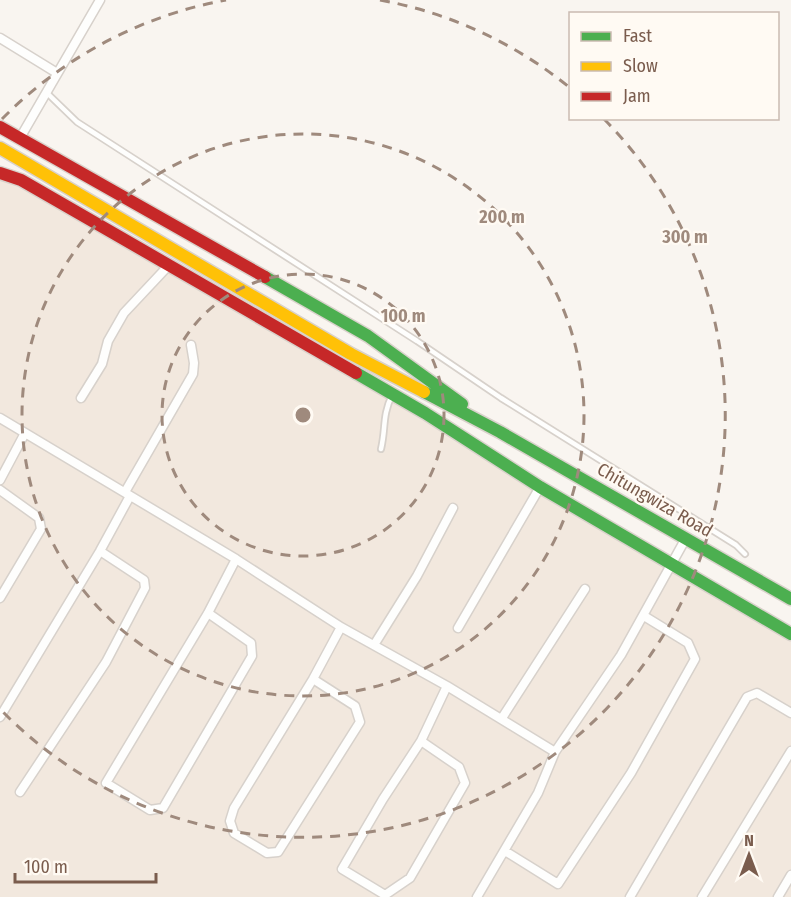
<svg xmlns="http://www.w3.org/2000/svg" width="791" height="897" font-family="'Fira Sans Condensed',sans-serif">
<rect width="100%" height="100%" fill="#f9f5f0"/>
<path fill="#f2e8de" d="M0,166L791,633V897H0Z"/>
<g fill="none" stroke-linecap="round" stroke-linejoin="round">
<g stroke="#d7d1cb" stroke-width="8">
<path id="lane" d="M46,92L77,122L417,341L501,398L736,545L745,554
M381,449C386,428 382,416 392,395"/>
</g>
<g stroke="#d7d1cb" stroke-width="11">
<path id="street" d="M0,38L57,73
M20,138L100,0
M81,398L102,364L108,341L124,313L170,264
M0,418L236,559L341,627L447,686L555,752
M0,480L25,433
M0,490L39,518L41,529L0,598
M125,492L193,374L194,363L191,345
M208,613L251,643L252,656L163,808L150,810L106,783L208,613L236,559
M458,628L540,487
M374,645L417,576L453,508
M313,679L355,706L360,722L278,852L267,853L234,833L230,821L234,808L313,679L341,627
M0,717L100,551L130,496
M502,718L585,589
M421,741L459,767L465,783L410,878L385,895L342,869L383,799L421,741L447,686
M20,792L106,662L145,588L144,580L100,551
M505,851L558,884L631,773L695,659L688,643L644,616
M477,897L538,793L555,752L621,655L686,538
M630,897L747,697L757,693L791,713
M702,897L791,751
M778,897L791,875"/>
</g>
<g stroke="#d9d2cb" stroke-width="15">
<path id="fast" d="M265,277L368,336L462,404
M356,373L425,413L540,487L791,634
M424,392L500,432L791,599"/>
</g>
<g stroke="#d9d2cb" stroke-width="15">
<path id="slow" d="M0,148L351,354L424,392"/>
</g>
<g stroke="#d9d2cb" stroke-width="15">
<path id="jam" d="M0,127L265,277
M0,173L21,180L356,373"/>
</g>
<use href="#lane" stroke="#fefefd" stroke-width="4.5"/>
<use href="#street" stroke="#fefefd" stroke-width="8"/>
<use href="#fast" stroke="#4caf50" stroke-width="12"/>
<use href="#slow" stroke="#ffc107" stroke-width="12"/>
<use href="#jam" stroke="#c62828" stroke-width="12"/>
</g>
<g fill="none" stroke="#9f8a7d" stroke-width="3" stroke-dasharray="10 8">
<circle cx="303" cy="415" r="141"/>
<circle cx="303" cy="415" r="281"/>
<path d="M2 119A422 422 0 0 1 226 0M380 0A422 422 0 0 1 569 87M604 119A422 422 0 1 1 2 711"/>
</g>
<g text-anchor="middle" dominant-baseline="central" stroke-width="4.5" stroke-linejoin="round" paint-order="stroke">
<g font-size="18" fill="#7a5c4d" stroke="#fffaf3">
<text transform="translate(655 500) rotate(30)">Chitungwiza Road</text>
</g>
</g>
<circle cx="303" cy="415" r="9" fill="#9f8a7d" stroke="#fffaf3" stroke-width="3"/>
<g font-size="18" text-anchor="middle" font-weight="bold" fill="#9f8a7d" stroke="#fffaf3" stroke-width="4.5" stroke-linejoin="round" paint-order="stroke">
<text x="502" y="223">200 m</text>
<text x="685" y="243">300 m</text>
<text x="403" y="322">100 m</text>
</g>
<rect x="569" y="12" width="210" height="108" fill="#fffaf3" stroke="#cabbb1" stroke-width="1.5"/>
<rect x="581" y="32" width="30" height="9" fill="#4caf50" stroke="#cabbb1" stroke-width="1.5"/>
<text x="623" y="42" font-size="18" fill="#7a5c4d">Fast</text>
<rect x="581" y="62" width="30" height="9" fill="#ffc107" stroke="#cabbb1" stroke-width="1.5"/>
<text x="623" y="72" font-size="18" fill="#7a5c4d">Slow</text>
<rect x="581" y="92" width="30" height="9" fill="#c62828" stroke="#cabbb1" stroke-width="1.5"/>
<text x="623" y="102" font-size="18" fill="#7a5c4d">Jam</text>
<g transform="translate(749 855)" stroke="#fffaf3" stroke-width="4.5" paint-order="stroke">
<path d="M0-4.5L10 22L0 15L-10 22Z" fill="#7a5c4d"/>
<text y="-9" font-size="16" font-weight="bold" text-anchor="middle" fill="#7a5c4d">N</text>
</g>
<path d="M15 873v9h141v-9" fill="none" stroke="#7a5c4d" stroke-width="3"/>
<text x="24" y="873" font-size="18" fill="#7a5c4d" stroke="#fffaf3" stroke-width="4.5" paint-order="stroke">100 m</text>
</svg>
